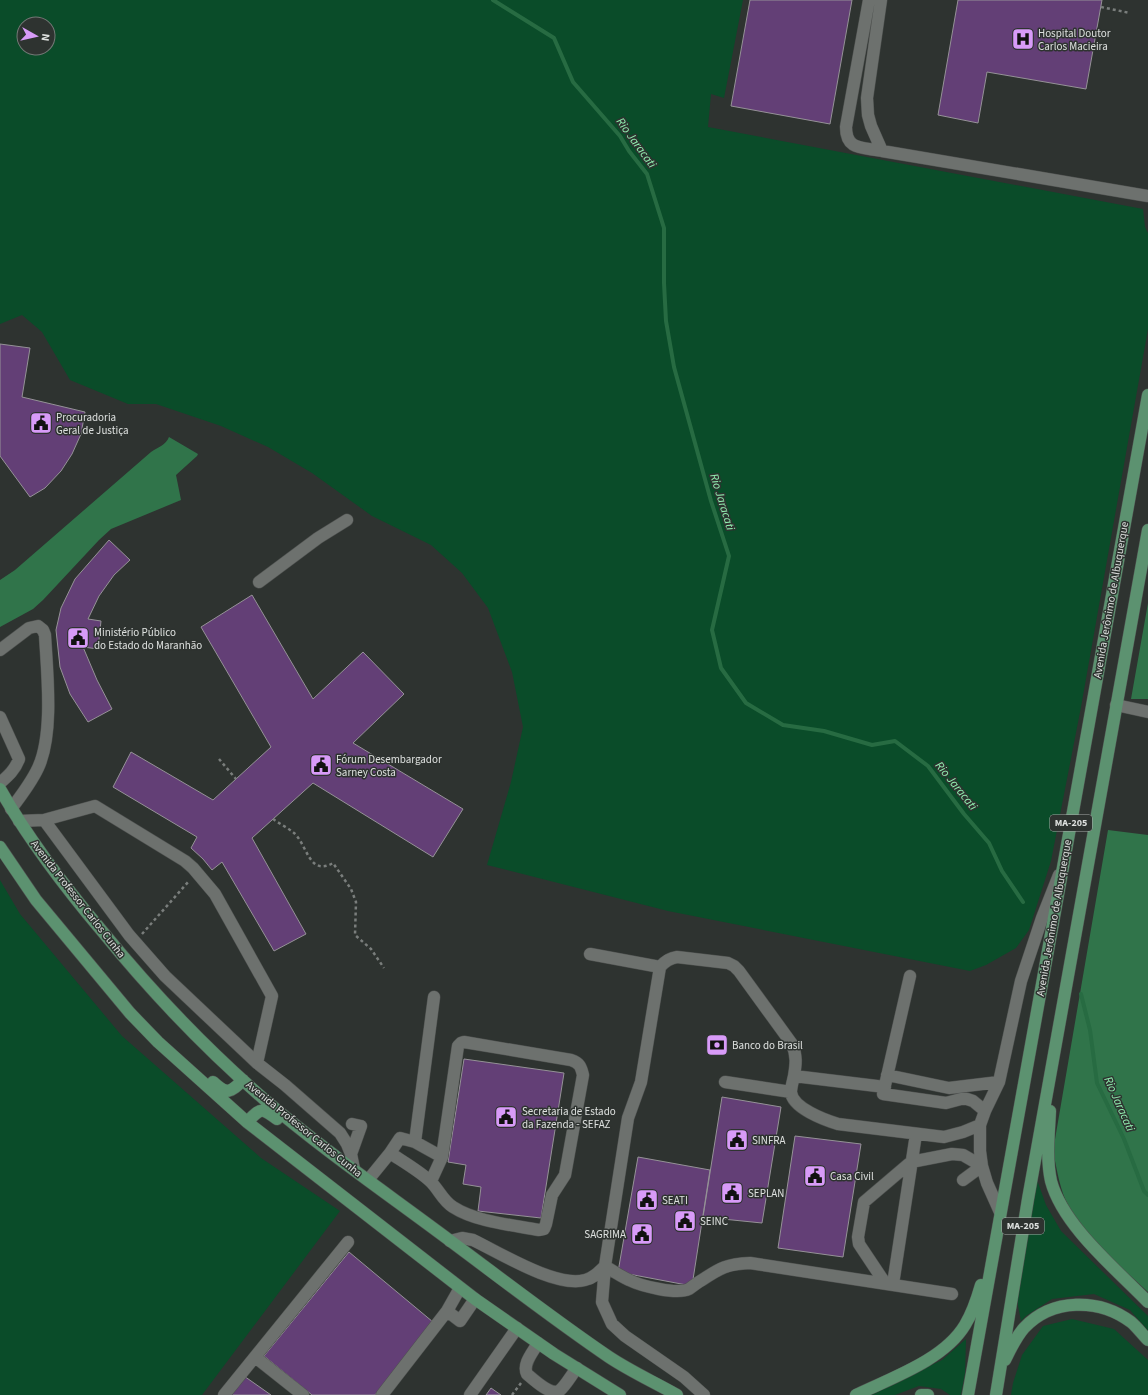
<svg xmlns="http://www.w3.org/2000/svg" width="1148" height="1395" font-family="'Source Sans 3',sans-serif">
<rect width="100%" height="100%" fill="#2e3330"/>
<path fill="#0a4c29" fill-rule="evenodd" d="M0,0H743L724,98L711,94L708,127L1143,209L1145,227L1148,233V329L1081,707L1051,861L1029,930L1016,948L986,965L970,971L668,911L487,865L511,782L523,727L512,672L488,608L462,573L431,545L372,516L312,473L268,447L221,426L156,404H128L70,380L42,332L22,315L0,324ZM24,24H48V48H24Z
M0,880L20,914L122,1036L261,1158L340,1211L202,1395H0Z
M1036,1177L1046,1205L1061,1231L1148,1316V1331L1130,1310L1094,1294L1052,1299L1026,1316L1021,1321L1014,1285Z
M1072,1319L1114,1329L1148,1360V1395H1011L1013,1383L1022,1355L1043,1326Z
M966,1339L965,1373L961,1395H950L941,1389L919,1386L895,1395H868L942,1360Z"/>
<path fill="#30744a" d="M169,437L198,454L197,456L176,475L181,500L111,529L99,540L43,600L33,609L0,627V580L15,570L151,452C158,447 166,445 169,437Z
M1148,603V699H1131Z
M1108,830L1148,835V1292C1120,1266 1087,1241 1069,1207C1060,1191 1057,1170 1053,1151Z"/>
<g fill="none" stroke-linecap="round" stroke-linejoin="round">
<path stroke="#276b42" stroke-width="4" d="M493,0L554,38L573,82L620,136L629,151L647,174L664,228V283L666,321L674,367L711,501L729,556L712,630L721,668L746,703L783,725L824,731L872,745L895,741L928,766L964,814L989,843L1002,871L1023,902
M1081,994L1090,1030L1097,1083L1124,1139L1144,1191L1148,1195"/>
</g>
<path fill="#633f76" stroke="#959297" d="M750,0H852L830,124L731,106Z
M958,0H1102L1086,89L987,72L978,123L938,115Z
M0,344L30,348L22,397L85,412L81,434L72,454L61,471L45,488L30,497L0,456Z
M109,540L130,560L114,575L99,596L88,619L101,621L98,649L83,647L97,680L112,709L88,722L70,694L60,667L56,630L61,608L75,579Z
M252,595L313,699L363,652L404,694L353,743L463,809L433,857L313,783L252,838L306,934L274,951L222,862L212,870L203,859L191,848L197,837L113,787L131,752L213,800L271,747L201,627Z
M464,1059L564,1073L541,1218L478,1211L481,1187L463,1184L466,1165L448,1162Z
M722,1097L781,1107L762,1223L703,1217Z
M795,1136L861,1144L843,1257L778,1248Z
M638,1157L710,1170L692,1286L618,1272Z
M349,1252L433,1322L375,1395H312L264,1356Z
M244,1376L271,1395H229Z
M491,1388L501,1395H486Z"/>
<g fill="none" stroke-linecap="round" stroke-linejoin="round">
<g stroke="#4e514f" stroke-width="13">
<path id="minor" d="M869,0L846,127C846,151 863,147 882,151L871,126L868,115L867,98L881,0
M882,151L1148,196
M259,582L318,538L347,520
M0,650L29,628L38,626L43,630L45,635C47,672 54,734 38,768C31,783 21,796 11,809
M1116,705L1148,712
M0,717L19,759C15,770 8,776 0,783
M44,820L129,935L165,976L257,1063
M19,821L44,820L95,806L185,861L193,868L215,894L272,996L257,1063L285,1085L340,1133L347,1144L351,1154L354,1169
M590,954L660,967
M910,976L883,1094L946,1103L961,1099H967L973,1101L985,1111
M887,1075L949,1088L999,1082
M794,1076C793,1081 791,1087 791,1092C792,1108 825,1120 838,1124L944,1137L963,1132L980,1125
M725,1082L791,1092
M415,1142L434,997
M390,1153C402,1161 421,1172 431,1182C439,1190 443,1201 453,1207C476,1222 513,1225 539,1230L544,1229L546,1224L552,1195L565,1175L583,1075C581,1067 580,1063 571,1060L464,1042L461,1043L458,1046L442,1157L431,1181
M351,1154L361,1126L352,1124
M368,1180L390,1153L400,1138L415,1142L442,1157
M1000,1212L987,1183L982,1166L980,1151V1125L985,1111L999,1082L1021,981L1042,918L1059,875
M450,1241L462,1238L473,1240C500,1253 556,1288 585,1280C594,1278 599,1272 605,1266
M605,1266C613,1271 620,1276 629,1280C641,1286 677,1295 689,1289C693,1286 697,1283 702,1280C720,1268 727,1264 750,1263L952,1294
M885,1283L859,1244L858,1237L864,1202L911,1162L952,1154L963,1155L982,1166L963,1180
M893,1284L916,1134
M447,1311L460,1288
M538,1343C533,1352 522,1364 527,1374C534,1380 550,1395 559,1391C565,1387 572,1374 577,1368
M255,1357L303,1395
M224,1395L348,1242
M382,1395L447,1311L460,1321L475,1299
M470,1395L517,1328
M704,1395L684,1377L625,1336L612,1324L602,1302L605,1266L628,1118L641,1082L660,967C665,961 670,958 677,957L728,963L734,966L739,971L792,1044C797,1056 796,1064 794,1076L885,1087"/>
</g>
<g stroke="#4e514f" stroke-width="13">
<path id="major" d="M0,789C29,840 64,886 102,931C151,991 206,1049 265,1100C320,1147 379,1188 437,1231C494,1273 550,1317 609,1357C630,1371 654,1382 677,1395
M0,847L36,900L130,1013L158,1042L247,1122L475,1299L554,1354L620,1395
M213,1082C227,1095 230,1093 243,1080
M1050,1111C1049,1134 1046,1158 1051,1181C1063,1226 1116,1269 1148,1302
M247,1122C261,1108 261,1107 277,1119
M1005,1360C1011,1348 1016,1337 1024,1328C1052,1298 1099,1298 1131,1322C1137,1327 1142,1334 1148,1340
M856,1395C891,1378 944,1360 965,1325C973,1312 977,1299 981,1285
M921,1395H928
M968,1395L1148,395
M996,1395L1028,1199L1148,530"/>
</g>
<path stroke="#7a7e7c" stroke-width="2.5" stroke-dasharray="3 3" stroke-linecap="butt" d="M1101,7L1130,13
M219,759L236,779
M273,819C280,824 288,828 294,833C307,844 309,877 333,863L351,889L356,902L355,935L371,949L384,968
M142,934L189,881
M512,1395L521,1383"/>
<use href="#minor" stroke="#6d716e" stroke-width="12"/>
<use href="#major" stroke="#5c9270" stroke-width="12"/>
</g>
<defs>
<g id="hospital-square" transform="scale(1.15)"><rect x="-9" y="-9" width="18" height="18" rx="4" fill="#d89bf8" stroke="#2e3330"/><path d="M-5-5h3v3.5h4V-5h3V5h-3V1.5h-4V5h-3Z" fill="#111"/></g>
<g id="civic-square" transform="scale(1.15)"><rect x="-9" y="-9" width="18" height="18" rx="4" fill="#d89bf8" stroke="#2e3330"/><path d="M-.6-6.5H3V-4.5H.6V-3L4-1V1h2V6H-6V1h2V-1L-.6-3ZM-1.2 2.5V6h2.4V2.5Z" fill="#111"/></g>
<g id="bank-square" transform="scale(1.15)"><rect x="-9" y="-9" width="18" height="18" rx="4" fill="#d89bf8" stroke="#2e3330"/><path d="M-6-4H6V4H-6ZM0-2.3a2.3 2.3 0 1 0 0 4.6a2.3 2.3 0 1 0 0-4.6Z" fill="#111"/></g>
</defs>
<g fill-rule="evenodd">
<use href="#hospital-square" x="1023" y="39"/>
<use href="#civic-square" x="41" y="423"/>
<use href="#civic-square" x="78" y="638"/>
<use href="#civic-square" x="321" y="765"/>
<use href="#bank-square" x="717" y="1045"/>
<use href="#civic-square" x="506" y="1117"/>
<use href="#civic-square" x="737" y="1140"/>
<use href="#civic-square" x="815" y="1176"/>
<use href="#civic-square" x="732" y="1193"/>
<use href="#civic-square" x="647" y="1200"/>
<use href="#civic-square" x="685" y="1221"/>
<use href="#civic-square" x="642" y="1234"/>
</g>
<g text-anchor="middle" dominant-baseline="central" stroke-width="3" stroke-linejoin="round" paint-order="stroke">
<g fill="#2e3330" stroke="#a8acaa" stroke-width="1">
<rect x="1050" y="815" width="42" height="16" rx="3"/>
<rect x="1002" y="1218" width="42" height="16" rx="3"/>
</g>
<g font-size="10" font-weight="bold" fill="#dde0de">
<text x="1071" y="823">MA-205</text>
<text x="1023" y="1226">MA-205</text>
</g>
<g font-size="11" fill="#dde0de" stroke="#2e3330" text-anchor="start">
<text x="1038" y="33">Hospital Doutor<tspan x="1038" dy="13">Carlos Macieira</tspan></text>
<text x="56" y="417">Procuradoria<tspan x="56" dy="13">Geral de Justiça</tspan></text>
<text x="94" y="632">Ministério Público<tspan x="94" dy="13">do Estado do Maranhão</tspan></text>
<text x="336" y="759">Fórum Desembargador<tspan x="336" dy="13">Sarney Costa</tspan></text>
<text x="732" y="1045">Banco do Brasil</text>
<text x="522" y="1111">Secretaria de Estado<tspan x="522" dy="13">da Fazenda - SEFAZ</tspan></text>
<text x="752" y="1140">SINFRA</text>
<text x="830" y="1176">Casa Civil</text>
<text x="748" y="1193">SEPLAN</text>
<text x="662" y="1200">SEATI</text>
<text x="700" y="1221">SEINC</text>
<text x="626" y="1234" text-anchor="end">SAGRIMA</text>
</g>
<g font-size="11" fill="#dde0de" stroke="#2e3330">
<text transform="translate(1111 600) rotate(-80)">Avenida Jerônimo de Albuquerque</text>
<text transform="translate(78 899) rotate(52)">Avenida Professor Carlos Cunha</text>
<text transform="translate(1054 918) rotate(-80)">Avenida Jerônimo de Albuquerque</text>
<text transform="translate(304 1129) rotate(39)">Avenida Professor Carlos Cunha</text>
</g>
<g font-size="12" font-style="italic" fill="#91efb0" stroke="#2e3330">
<text transform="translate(636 143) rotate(54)">Rio Jaracati</text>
<text transform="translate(722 502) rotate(73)">Rio Jaracati</text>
<text transform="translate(956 786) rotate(51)">Rio Jaracati</text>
<text transform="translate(1119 1104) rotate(66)">Rio Jaracati</text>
</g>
</g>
<g transform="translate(36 36) rotate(98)"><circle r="19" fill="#2e3330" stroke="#747876"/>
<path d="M0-3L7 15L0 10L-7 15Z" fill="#d89bf8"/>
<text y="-6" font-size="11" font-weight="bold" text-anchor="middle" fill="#dde0de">N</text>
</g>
</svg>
